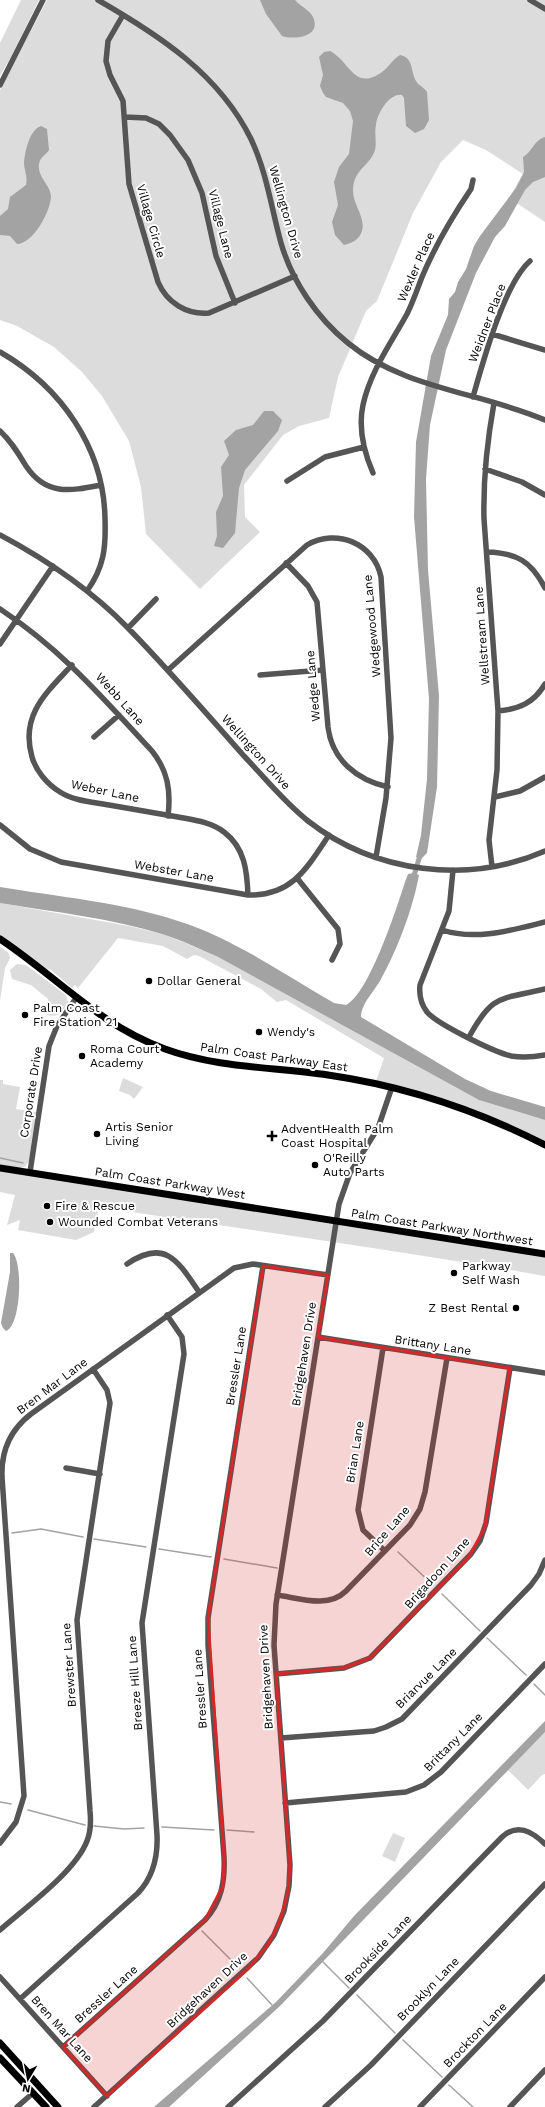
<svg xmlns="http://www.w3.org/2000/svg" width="545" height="2107" font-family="'Work Sans',sans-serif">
<rect width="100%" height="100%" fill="#fff"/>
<path fill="#dcdcdc" d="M21,0H39L11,57L0,76V43Z
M47,0H545V222L509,198L523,174L486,150L463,140L441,162L413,213L377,301L366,311L338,377L329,418L299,426L283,435L244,485L245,517L260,532L200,589L146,534L141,487L129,441L102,396L82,372L54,347L17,326L0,320V90Z
M0,903L129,926L162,934L188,944L218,957L479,1100L545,1120V1143L376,1081L384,1058L286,1000L277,1002L261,989L199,956L194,955L187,959L163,946L118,938L78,988L75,985L72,988L51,970L43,968L0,936Z
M0,947L8,952L10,958L5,968L0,1001Z
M17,964L26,965L66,995L68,1002C63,1012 59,1018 47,1015V1012H51L52,1004L48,1003V999L31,985L12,979L10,970Z
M123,1078L143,1087L134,1099L130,1095L119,1091Z
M0,1080H3V1084L20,1087L16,1109L36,1112L29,1161L25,1167L19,1168L0,1165Z
M0,1170L545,1257V1276C397,1250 248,1230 99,1207L94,1232L76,1240L18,1230L20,1220L7,1225L15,1195L0,1192Z
M545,1732V1774L542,1775L528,1790L507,1769Z
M393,1833L405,1838L395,1862L382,1856Z"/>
<path fill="#a3a3a3" d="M260,0H295C300,6 310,10 313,17C322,37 294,40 282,36L266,14Z
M330,51C350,61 354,92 382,72C389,67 392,60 400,55C414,58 410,70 416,81C419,86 424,87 427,92L429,120L424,129L415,133L406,126L404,98L402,95C389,93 377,114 376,125C374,133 377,142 375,150C370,166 354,169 353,189C352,204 366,217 362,231C359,240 352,243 344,245L335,235L332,222L338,205L334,182L339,167L349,154L353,121L350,111L343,103L326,97L323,93L320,86L323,75L319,57L324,52Z
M41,126L47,129L49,150C46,155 40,157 39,164C37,177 50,184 51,196C51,211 33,244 17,244L10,236L0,235V216L8,209L10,197L26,185C28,177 24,170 24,163C25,152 29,130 41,126Z
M545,137V177L533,182L525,190L505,226L495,237L476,273L446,350L430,425L426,479L428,570L439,696L437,787L427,853L421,859L416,857L421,835L427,779L429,699L414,517L416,442L431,356L448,315L449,299L455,292L458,282L466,269L474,246L480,236L516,188L524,172L523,157C532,152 534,140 545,137Z
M264,411H273L282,420L278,431L245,470L239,488L235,533L223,548L214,546L217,536L216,512L223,496L221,467L229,455L224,441L236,430L253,425Z
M414,873L419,875C413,908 398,948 382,977C376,990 361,1003 361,1017L465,1079L491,1091L545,1107V1120L479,1100L218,957C200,949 181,940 162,934C110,918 54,912 0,903V887C59,897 121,902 178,921C233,938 285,975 334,1003L346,1005C369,994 397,907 405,882L408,874Z
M10,1253H13C23,1264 21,1326 6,1331L3,1328L1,1323L10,1272Z
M545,1721V1732L280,2006L169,2107H154L276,2002L323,1953L354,1916Z"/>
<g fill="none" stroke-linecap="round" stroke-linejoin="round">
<path stroke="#a3a3a3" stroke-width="1.5" d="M0,1158L23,1163
M12,1533L41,1529L83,1537
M94,1539L146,1547
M159,1549L211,1557
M398,1552L433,1585
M224,1559L277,1568
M442,1594L480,1631
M487,1638L526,1675
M534,1684L545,1695
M0,1802L11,1804
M28,1810L85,1825
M94,1826L124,1829L144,1828
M162,1827L214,1830
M227,1830L254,1832
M202,1931L239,1968
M323,1962L349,1988
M247,1978L272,2005
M357,1995L395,2033
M403,2040L442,2077
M449,2085L473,2107"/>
<path stroke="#a3a3a3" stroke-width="5" d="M413,879L421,852"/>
<path stroke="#555" stroke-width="5.5" d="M98,0C159,35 219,74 251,139C267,173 271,207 281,243C292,281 317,318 348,343C404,389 480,392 545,420
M530,0L545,9
M123,15L108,41L106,61L110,75L123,101L129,184L158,282C167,303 187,315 209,313L295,276
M0,85L43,0
M125,117L146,118L159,124L170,135L188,160L202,193L216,256L235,303
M492,334L545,350
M0,352C61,387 104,448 105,519C106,548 104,567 87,591
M473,397C483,362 504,284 530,261
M0,431C11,441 18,453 26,466C46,496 70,491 101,485
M485,469L522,482L545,495
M373,473C364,452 358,428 363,405C370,372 391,343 407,314C413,302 417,290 422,277C435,246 452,217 471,189L473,180
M287,481L325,457L364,447
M0,535C47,560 91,590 128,628C168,669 206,713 244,756C265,778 284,802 308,821C375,873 468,885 545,851
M487,552C517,553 531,561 545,588
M286,563L308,586L317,602L328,727C332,760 357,780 388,787
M0,609C61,649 103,698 152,751C168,771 171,791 168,816
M128,628L156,599
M0,644L53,566
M72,665C46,693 20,715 32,757C36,771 47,784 60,792C74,801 93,802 109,805C132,809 155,813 178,817C194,820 211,822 224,832C245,848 247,871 248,895
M168,670L307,545C336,528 374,543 381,577L391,738L386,798L376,857
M260,675L323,670
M498,711C519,709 534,703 545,684
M94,737L119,715
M495,797L520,791L545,777
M0,825L30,849L61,862L248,895C292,896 307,868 329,835
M492,867L489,840L497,770L498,711L484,519C483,480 487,442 494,403
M453,870L449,911L420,985C419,994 421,1004 427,1012C437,1024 494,1052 511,1056C523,1058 534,1057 545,1055
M297,878L338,929L340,944L332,960
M442,930C476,941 512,930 545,922
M469,1037C493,993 500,1000 545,989
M30,1172L49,1046L57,1026L76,998
M127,1264C165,1238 178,1261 199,1292
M318,1337L545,1373
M383,1348L358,1510L363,1530L385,1551
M66,1468L100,1474
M277,1595C299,1598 328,1609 346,1591L410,1525L420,1509L425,1492L447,1358
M276,1674L344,1668L370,1658L471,1554L480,1541L486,1523L510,1368
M281,1738L374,1731L386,1727L402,1719L531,1585L539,1574L545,1560
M285,1803L406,1792L424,1785L441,1772L545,1664
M0,1843L16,1822L24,1796L2,1477C1,1451 10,1430 31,1414L234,1268L253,1264L328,1275
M0,1930C26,1907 75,1872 87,1841C91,1831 91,1821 90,1811L77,1620L110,1403L107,1390L93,1369
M0,1977L107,2096
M20,1999L138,1893C153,1877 158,1857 157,1835L142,1623L184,1354L182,1337L167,1315
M63,2047L205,1920C222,1902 225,1880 224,1857L208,1645V1618L263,1266
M17,2107L33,2093
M94,2107L258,1958L274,1935L284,1911L289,1886L290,1865L274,1645L276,1604L339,1204L350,1173L378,1128L392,1087
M228,2107L323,2021L502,1837C517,1823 532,1831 545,1844
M325,2107L371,2065L545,1884
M420,2107L545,1977
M510,2107L545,2070"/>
<path stroke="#000" stroke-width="7" d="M0,939C57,977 99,1025 165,1049C217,1068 273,1067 328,1075C404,1086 477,1110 545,1145
M0,1168L545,1254
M0,2043L58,2107
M0,2058L46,2107"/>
</g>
<path fill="#d62828" fill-opacity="0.2" stroke="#d62828" stroke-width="3" stroke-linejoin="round" d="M263,1266L328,1275L318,1337L510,1368L485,1527L469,1557L370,1658L344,1668L276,1674L290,1865L288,1892L280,1921L268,1945L248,1969L107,2096L63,2047L205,1920L223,1886L224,1857L208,1618Z"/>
<g fill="#000" stroke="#fff" stroke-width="1.5">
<circle cx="149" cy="981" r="4"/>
<circle cx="25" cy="1015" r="4"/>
<circle cx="259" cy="1032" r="4"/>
<circle cx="82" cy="1056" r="4"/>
<circle cx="97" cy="1134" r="4"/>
<path d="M270 1130h4v4h4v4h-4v4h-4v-4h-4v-4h4z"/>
<circle cx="315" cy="1165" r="4"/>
<circle cx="47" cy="1206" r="4"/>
<circle cx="50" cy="1222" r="4"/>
<circle cx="454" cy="1273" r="4"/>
<circle cx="516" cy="1308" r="4"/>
</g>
<g text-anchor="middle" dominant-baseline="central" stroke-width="4" stroke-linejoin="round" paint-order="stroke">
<g font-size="12" fill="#000" stroke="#fff">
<text transform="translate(286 212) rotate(74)">Wellington Drive</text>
<text transform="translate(151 221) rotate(74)">Village Circle</text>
<text transform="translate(221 224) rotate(76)">Village Lane</text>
<text transform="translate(416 267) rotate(-66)">Wexler Place</text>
<text transform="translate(487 323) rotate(-69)">Weidner Place</text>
<text transform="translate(372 626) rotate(-95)">Wedgewood Lane</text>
<text transform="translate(482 636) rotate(-94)">Wellstream Lane</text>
<text transform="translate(313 686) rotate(-95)">Wedge Lane</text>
<text transform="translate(120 699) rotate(48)">Webb Lane</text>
<text transform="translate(256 752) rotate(48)">Wellington Drive</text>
<text transform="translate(105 791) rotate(12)">Weber Lane</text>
<text transform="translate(174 871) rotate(10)">Webster Lane</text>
<text transform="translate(274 1057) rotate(8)">Palm Coast Parkway East</text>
<text transform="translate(31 1092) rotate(-81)">Corporate Drive</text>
<text transform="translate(170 1183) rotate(9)">Palm Coast Parkway West</text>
<text transform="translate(442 1227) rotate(9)">Palm Coast Parkway Northwest</text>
<text transform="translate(433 1345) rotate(9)">Brittany Lane</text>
<text transform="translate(304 1354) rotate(-81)">Bridgehaven Drive</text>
<text transform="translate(236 1366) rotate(-81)">Bressler Lane</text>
<text transform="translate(52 1386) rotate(-37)">Bren Mar Lane</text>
<text transform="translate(355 1452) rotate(-81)">Brian Lane</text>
<text transform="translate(387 1531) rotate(-49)">Brice Lane</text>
<text transform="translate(437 1573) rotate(-48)">Brigadoon Lane</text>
<text transform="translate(69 1665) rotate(-94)">Brewster Lane</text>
<text transform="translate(266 1677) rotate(-93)">Bridgehaven Drive</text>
<text transform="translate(426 1678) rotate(-45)">Briarvue Lane</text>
<text transform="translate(135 1683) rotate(-94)">Breeze Hill Lane</text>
<text transform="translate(200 1689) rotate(-94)">Bressler Lane</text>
<text transform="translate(453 1742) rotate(-45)">Brittany Lane</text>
<text transform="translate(378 1949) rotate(-46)">Brookside Lane</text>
<text transform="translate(428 1989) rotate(-46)">Brooklyn Lane</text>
<text transform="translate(207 1990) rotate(-43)">Bridgehaven Drive</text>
<text transform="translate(106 1994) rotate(-42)">Bressler Lane</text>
<text transform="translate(62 2029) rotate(48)">Bren Mar Lane</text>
<text transform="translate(475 2035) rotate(-46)">Brockton Lane</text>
</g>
<g font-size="12" fill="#000" stroke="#fff" text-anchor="start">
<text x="157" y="981">Dollar General</text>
<text x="33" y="1008">Palm Coast<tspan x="33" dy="14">Fire Station 21</tspan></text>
<text x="267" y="1032">Wendy's</text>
<text x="90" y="1049">Roma Court<tspan x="90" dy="14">Academy</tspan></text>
<text x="105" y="1127">Artis Senior<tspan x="105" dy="14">Living</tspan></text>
<text x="281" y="1129">AdventHealth Palm<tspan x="281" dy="14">Coast Hospital</tspan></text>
<text x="323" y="1158">O'Reilly<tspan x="323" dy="14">Auto Parts</tspan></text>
<text x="55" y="1206">Fire &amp; Rescue</text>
<text x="58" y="1222">Wounded Combat Veterans</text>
<text x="462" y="1266">Parkway<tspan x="462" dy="14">Self Wash</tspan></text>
<text x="508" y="1308" text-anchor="end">Z Best Rental</text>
</g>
</g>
<g transform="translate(28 2079) rotate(190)" stroke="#ffffff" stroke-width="3" paint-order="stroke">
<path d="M0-3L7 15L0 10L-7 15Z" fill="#000000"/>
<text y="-6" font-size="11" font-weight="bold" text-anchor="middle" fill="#000000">N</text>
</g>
</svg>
